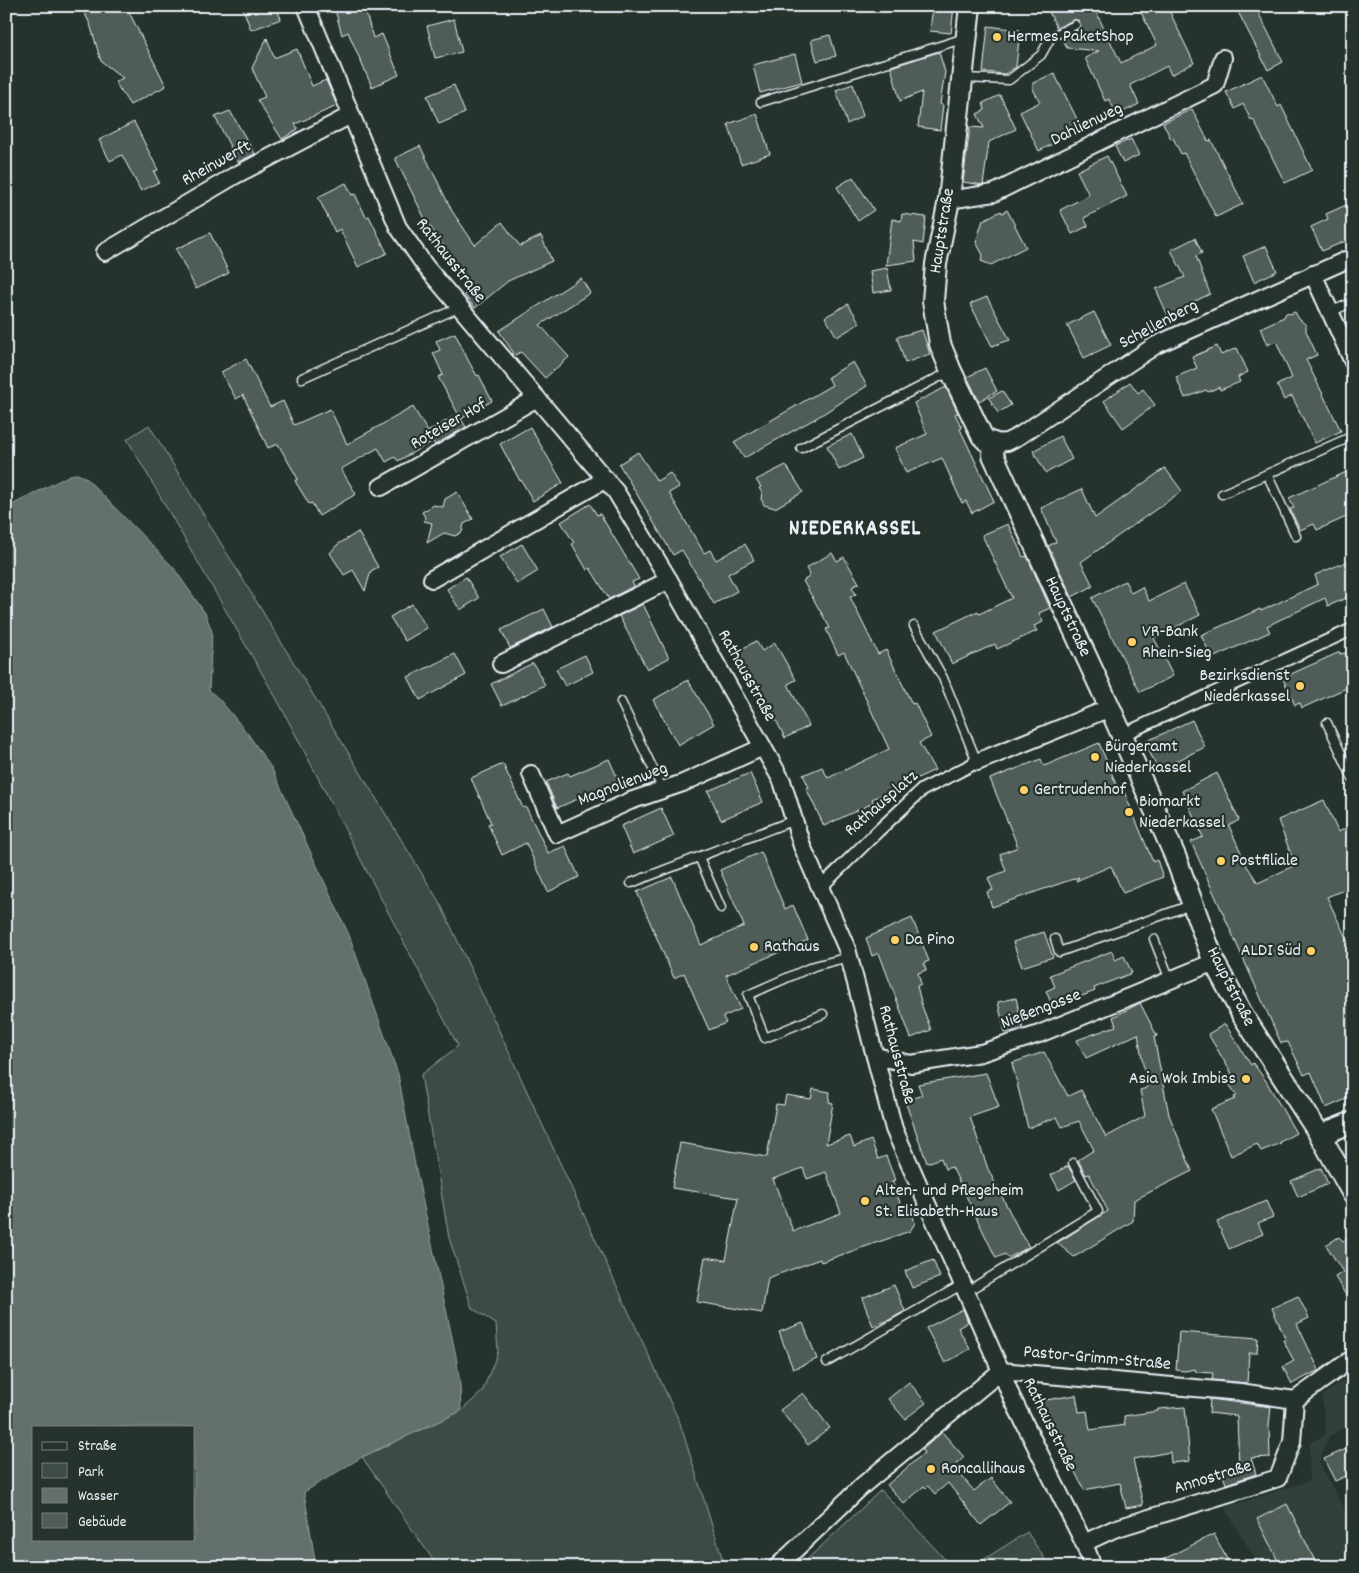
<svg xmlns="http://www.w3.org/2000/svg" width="1359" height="1573" viewBox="0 0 1359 1573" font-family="Dekko,sans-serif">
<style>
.built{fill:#333f3a}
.green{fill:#3e4b47;stroke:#939ea0}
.water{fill:#636f6d;stroke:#98a3a5;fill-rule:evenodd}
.building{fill:#505c59;stroke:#e8f1f8;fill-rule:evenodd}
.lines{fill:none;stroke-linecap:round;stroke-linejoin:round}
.service-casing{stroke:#e8f1f8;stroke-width:11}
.pedestrian-casing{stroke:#e8f1f8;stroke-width:15}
.minor-casing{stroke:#e8f1f8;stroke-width:20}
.tertiary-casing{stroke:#e8f1f8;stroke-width:24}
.service{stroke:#26332d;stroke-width:8}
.pedestrian{stroke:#26332d;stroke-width:11}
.minor{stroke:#26332d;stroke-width:16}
.tertiary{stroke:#26332d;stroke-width:20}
.poi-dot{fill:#ffd166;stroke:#26332d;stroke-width:2}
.labels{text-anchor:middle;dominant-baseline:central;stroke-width:4.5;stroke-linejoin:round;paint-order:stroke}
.poi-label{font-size:18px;fill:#e8f1f8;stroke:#26332d;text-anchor:start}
.street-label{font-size:18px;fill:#e8f1f8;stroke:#26332d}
.district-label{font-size:22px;font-weight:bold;letter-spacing:1px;fill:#e8f1f8;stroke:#26332d}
</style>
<rect width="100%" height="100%" fill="#26332d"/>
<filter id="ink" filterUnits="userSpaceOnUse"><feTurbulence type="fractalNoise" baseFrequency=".02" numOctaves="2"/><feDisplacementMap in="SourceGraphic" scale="10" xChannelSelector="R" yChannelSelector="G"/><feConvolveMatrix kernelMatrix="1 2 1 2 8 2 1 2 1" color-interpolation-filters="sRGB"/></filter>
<g filter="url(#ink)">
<path class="built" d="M1353,1374V1424L1329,1436L1319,1462L1353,1526V1567H1260L1225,1508L1309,1481L1310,1442L1326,1435L1322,1396Z"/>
<g class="green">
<path d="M149,425L441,905L680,1423L725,1567H438L362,1457L461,1411L482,1392L498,1352L496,1324L472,1308L449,1238L421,1075L458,1046L279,703L127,439Z"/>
<path d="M881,1490L952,1567H799Z"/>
<path d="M1027,1532L1050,1567H972Z"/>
</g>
<path class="water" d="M77,474L85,477L173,567L205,613L212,632L209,690L220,700L248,734L272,769L349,935L398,1074L415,1165L456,1356L460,1385L461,1411L362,1457L304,1492L316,1567H6V508L70,475ZM34,1427H194V1539H34Z"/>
<g class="building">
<path d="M81,6H126L166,86L130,105L115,82L123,78L101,61L90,24Z"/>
<path d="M242,6H276L281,19L251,30Z"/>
<path d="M334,6H364L373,38L382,34L399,75L372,87L348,32L342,35Z"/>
<path d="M933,6H954L951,33L930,31Z"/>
<path d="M1057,6H1093L1121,63L1157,45L1138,6H1167L1194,63L1171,75L1167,66L1130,85L1139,104L1117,115L1109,99L1105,101L1085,58L1099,51L1067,48L1062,38L1078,30L1080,23L1078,20H1073L1057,28L1048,10Z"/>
<path d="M1235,6H1255L1283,62L1268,70Z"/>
<path d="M454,19L462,52L435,58L427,26Z"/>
<path d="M988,26L1020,30L1016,67L1005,74L983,72Z"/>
<path d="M830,35L836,56L817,61L811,40Z"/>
<path d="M267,38L274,58L297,49L312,86L326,80L337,106L295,124L298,129L282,139L257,100L265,97L252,68Z"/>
<path d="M939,52L945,72L940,104L943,105L940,130L918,127L922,92L900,101L891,67Z"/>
<path d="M795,54L802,82L760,93L753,65Z"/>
<path d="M1054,73L1079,123L1063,131L1066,137L1039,151L1020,112L1040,102L1033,89V83Z"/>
<path d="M1262,75L1278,107L1281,105L1312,170L1285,183L1253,119L1251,120L1243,104L1235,109L1226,92Z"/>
<path d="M853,84L863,116L847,124L836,90Z"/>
<path d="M454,85L465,113L439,124L427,96Z"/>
<path d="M1000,95L1016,129L989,142L983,185L963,182L970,127L984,128L977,114L985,110L983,103Z"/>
<path d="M1192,109L1208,141L1211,140L1243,204L1216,217L1184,153L1181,154L1173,138L1171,139L1163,123Z"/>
<path d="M230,111L255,154L238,162L215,117Z"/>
<path d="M757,114L770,154L741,164L728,124Z"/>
<path d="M134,122L158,170L154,172L159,182L141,191L122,155L110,161L99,140Z"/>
<path d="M1131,139L1139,155L1123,163L1115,146Z"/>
<path d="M420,146L452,211L475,245L502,222L520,246L541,236L552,261L508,281L475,308L464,295L473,288L425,219L395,158Z"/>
<path d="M1107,156L1127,196L1084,218L1088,226L1072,234L1060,210L1089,195L1077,171Z"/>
<path d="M853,177L874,210L858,221L837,187Z"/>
<path d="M346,183L352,195L355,194L366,217L369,216L387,253L358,267L340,229L335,232L318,197Z"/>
<path d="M1353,202V238L1322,251L1311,227L1328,219L1326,214Z"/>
<path d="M1007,210L1026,247L991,265L981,261L983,255L976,242L983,220L1001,211L1002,213Z"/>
<path d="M902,214L926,217L923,244L914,242L916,261L886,265L892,219L901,221Z"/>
<path d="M210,233L229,273L196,289L176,249Z"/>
<path d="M1195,238L1202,253L1196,256L1210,294L1191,303L1192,305L1168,316L1156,289L1185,277L1171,250Z"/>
<path d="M1266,246L1277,271L1254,282L1243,256Z"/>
<path d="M887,268L891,290L873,293L870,271Z"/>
<path d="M581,278L590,293L540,325L569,357L545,378L521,352L515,355L499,331Z"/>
<path d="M987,297L1010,340L992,346L970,304Z"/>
<path d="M848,304L860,323L837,337L825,317Z"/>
<path d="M1094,312L1111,345L1084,358L1067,325Z"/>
<path d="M1295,312L1299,319L1306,325V331L1317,355L1306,360L1341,431L1315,443L1292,396L1284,400L1277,385L1292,378L1276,341L1267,345L1260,328L1284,317L1286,313L1290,314Z"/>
<path d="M922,330L930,354L905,363L897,337Z"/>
<path d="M455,333L469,362L477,376L479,375L492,401L461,419L438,377L443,375L433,353L440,350L436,341Z"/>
<path d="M1217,346L1221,355L1237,348L1248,372L1238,377L1240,382L1220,390L1219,387L1208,392L1206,390L1185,398L1176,377L1197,368L1192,357Z"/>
<path d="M246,359L270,407L283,401L294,425L330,409L347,444L413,407L433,441L398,461L395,457L386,462L378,448L341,469L356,494L319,516L312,503L309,504L306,499L295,481L298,479L278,444L268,448L243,395L236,399L221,372Z"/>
<path d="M853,362L867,386L818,417L744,458L734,442L832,385L828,377Z"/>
<path d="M985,368L997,391L979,401L967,377Z"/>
<path d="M1130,382L1138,393L1143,389L1155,405L1123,428L1104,401Z"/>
<path d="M946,387L958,413L955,414L962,428L960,429L994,501L972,513L966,501L962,503L942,458L906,473L895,448L927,434L914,403Z"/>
<path d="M1002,391L1011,405L998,413L989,398Z"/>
<path d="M458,414L466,427L435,445L427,432Z"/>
<path d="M530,427L563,483L533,501L521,480L520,481L500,444Z"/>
<path d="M852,434L863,458L839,470L827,446Z"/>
<path d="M1060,436L1072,459L1046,473L1033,451Z"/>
<path d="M638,452L657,481L670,473L679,487L669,493L704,553L710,550L716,560L745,544L754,560L728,574L737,591L714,604L682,550L673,555L619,464Z"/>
<path d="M786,465L803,492L775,508L764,505L761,499L762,493L759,488L761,487L756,480Z"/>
<path d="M1165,468L1182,491L1081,562L1093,586L1072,597L1048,546L1056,542L1041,508L1082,489L1095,518Z"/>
<path d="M1353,469V514L1317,530L1314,524L1300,530L1290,509L1294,508L1289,498Z"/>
<path d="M457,492L473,519L464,524L462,532L455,536L444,533L427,543L432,523L424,521L425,517L422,512L434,505L443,507L445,499Z"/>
<path d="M590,504L597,515L600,514L639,579L632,582L634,586L609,599L590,568L587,570L572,544L574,543L561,522Z"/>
<path d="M1008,524L1023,557L1027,556L1050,608L1039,613L1043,622L1034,626L1037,631L997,649L995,644L952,664L936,631L978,611L979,614L1012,598L982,535Z"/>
<path d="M358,532L378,567L371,571L365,591L353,570L344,575L330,553L337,545Z"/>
<path d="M522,544L538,571L517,584L500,557Z"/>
<path d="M832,553L837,561L844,557L859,583L852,587L856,594L850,597L878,654L886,650L912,704L915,703L931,737L919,743L935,770L872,799L873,803L824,826L806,788L809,787L803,775L822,767L828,778L889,749L844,652L838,655L826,629L830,628L803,581L810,576L806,568Z"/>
<path d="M1353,559V595L1328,606L1325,598L1267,626L1270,632L1212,658L1201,635L1260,609L1261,611L1318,584L1315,575Z"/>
<path d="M466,577L479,598L460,610L447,589Z"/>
<path d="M1125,581L1131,593L1142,587L1149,601L1184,584L1200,615L1154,638L1173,676L1140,692L1092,598Z"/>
<path d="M412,604L427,628L405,641L390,617Z"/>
<path d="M643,604L669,658L647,669L619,616Z"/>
<path d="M544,609L553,627L510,648L501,630Z"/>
<path d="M756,641L762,651L775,643L796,680L788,684L809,726L785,738L765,698L760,700L733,654Z"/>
<path d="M1353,651V685L1302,708L1300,703L1295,705L1283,679L1291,675V674L1340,652V654L1345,653V654Z"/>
<path d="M455,654L466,675L420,700L408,677Z"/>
<path d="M585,655L593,672L565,686L556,669Z"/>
<path d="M533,663L545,685L502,706L491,684Z"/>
<path d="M688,680L714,724L678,745L653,700Z"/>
<path d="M1192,720L1205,747L1158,770L1145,742Z"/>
<path d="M1099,743L1119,791L1123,789L1153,862L1157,860L1163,877L1123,893L1111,866L1076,881L1079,877L992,907L987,892L993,890L988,878L1006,871L1000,854L1018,847L990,779L1041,759L1044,766Z"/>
<path d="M609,759L621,786L598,796L596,791L557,808L546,782L568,773L570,776Z"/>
<path d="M503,764L523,808L526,807L548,853L565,846L579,877L548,892L526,843L502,855L488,824L491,823L471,778Z"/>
<path d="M750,773L763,802L721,820L708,791Z"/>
<path d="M1217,773L1239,820L1229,826L1247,866L1258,883L1295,865L1278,820L1324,800L1338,832L1353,825V886L1327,897L1353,953V1096L1326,1108L1311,1072L1304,1075L1288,1042L1281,1043L1191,842L1203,837L1182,791Z"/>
<path d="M661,808L674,836L633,854L621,826Z"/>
<path d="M761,852L785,909L793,905L808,940L726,975L741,1009L723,1017L726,1023L709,1030L684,973L674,978L637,892L672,877L701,945L744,926L720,870Z"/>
<path d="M912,918L929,961L924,963L926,970L918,973L921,984L917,986L922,1006L931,1030L911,1038L879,953L872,956L866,938Z"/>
<path d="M1044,932L1053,957L1022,967L1013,942Z"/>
<path d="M1112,951L1115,960L1124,956L1132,973L1094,988L1095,991L1053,1007L1046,991L1055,987L1050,975Z"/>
<path d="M1016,998L1023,1029L1005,1033L998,1002Z"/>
<path d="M1140,1003L1157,1036L1154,1037L1169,1115L1192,1171L1134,1200L1133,1221L1074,1257L1057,1243L1108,1211L1089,1174L1086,1175L1078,1160L1094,1150L1079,1121L1062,1127L1057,1117L1028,1128L1012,1063L1044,1052L1068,1096L1081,1090L1106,1137L1145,1116L1140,1090L1147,1088L1138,1034L1086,1058L1077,1040L1116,1026L1113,1017Z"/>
<path d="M1225,1024L1251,1065L1253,1063L1266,1081L1296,1133L1280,1142L1281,1143L1261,1151L1257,1144L1231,1156L1211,1109L1235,1099L1234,1097L1237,1096L1225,1078L1232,1074L1208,1034Z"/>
<path d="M986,1073L999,1107L970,1117L988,1169L1021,1234H1022L1029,1247L1008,1258L1005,1254L996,1258L952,1167L945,1169L941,1158L927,1163L905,1101L922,1095L918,1084Z"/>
<path d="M813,1089L830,1092L829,1102L833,1103L826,1144L850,1136L854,1147L871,1140L878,1159L886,1156L895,1180L892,1181L902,1208L912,1214L915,1223L910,1231L821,1262L820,1259L768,1278L762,1313L697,1302L705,1257L726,1260L738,1198L672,1188L680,1143L767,1157L776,1104L784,1105L786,1095L811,1099ZM803,1168L807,1179L826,1172L841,1213L793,1231L773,1179Z"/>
<path d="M1068,1166L1076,1180L1059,1190L1051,1175Z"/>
<path d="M1321,1168L1328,1184L1298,1197L1291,1181Z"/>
<path d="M1266,1201L1273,1217L1258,1223L1263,1234L1229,1249L1217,1222Z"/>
<path d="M1353,1235V1307L1335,1277L1343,1272L1326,1245L1339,1237L1343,1241Z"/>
<path d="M933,1260L940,1277L912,1288L905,1271Z"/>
<path d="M894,1285L905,1311L889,1320L873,1326L862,1298Z"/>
<path d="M1298,1296L1309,1318L1297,1324L1319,1370L1292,1384L1283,1367L1294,1361L1283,1340H1286L1272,1308Z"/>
<path d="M963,1309L968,1322L958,1328L970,1349L945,1363L926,1328Z"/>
<path d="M803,1323L817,1359L793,1369L779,1332Z"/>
<path d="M1179,1332L1258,1338L1257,1353H1249L1247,1383L1212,1380L1213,1373L1196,1372L1195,1369L1185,1371L1176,1370Z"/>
<path d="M909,1382L926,1403L905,1419L888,1399Z"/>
<path d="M803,1393L830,1428L808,1445L780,1410Z"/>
<path d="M1076,1395L1079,1412L1087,1411L1090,1430L1125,1425L1124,1416L1158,1411V1409L1185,1407L1190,1461L1171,1463L1170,1452L1133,1459L1143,1505L1126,1508L1120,1483L1084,1490L1071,1464L1073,1463L1056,1427L1054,1428L1040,1401Z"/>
<path d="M1210,1399L1271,1407L1269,1426L1270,1457L1251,1458L1256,1474L1226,1484L1222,1472L1239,1467L1237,1416L1209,1413Z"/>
<path d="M942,1432L964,1457L954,1467L974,1491L991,1478L1010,1502L981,1525L948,1483L935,1494L928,1486L926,1488L924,1486L904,1504L887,1485L924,1453L922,1450Z"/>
<path d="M1353,1446V1473L1335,1481L1324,1459Z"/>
<path d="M1287,1504L1318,1567H1281L1257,1519Z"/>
<path d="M1214,1534L1231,1567H1148Z"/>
</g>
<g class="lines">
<g class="service-casing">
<g id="service">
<path d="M964,78L1009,80L1041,55L1051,37L1075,25"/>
<path d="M761,102L965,38"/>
<path d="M1330,312L1353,302"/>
<path d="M302,378L460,307"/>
<path d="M801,448L949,372"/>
<path d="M1267,474L1296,536"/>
<path d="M1222,494L1353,436"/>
<path d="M914,626L943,678L977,762"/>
<path d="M621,702L663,790"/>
<path d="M1327,723L1353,779"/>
<path d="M699,857L721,908"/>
<path d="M631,883L794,820"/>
<path d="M1055,939L1059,952L1191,905"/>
<path d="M1154,939L1170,980"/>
<path d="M823,1014L765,1038L748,995L814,966L849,957"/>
<path d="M966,1292L1098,1211L1073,1163"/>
<path d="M827,1362L963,1284"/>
</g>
</g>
<g class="pedestrian-casing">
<g id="pedestrian">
<path d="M1122,735L1353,629"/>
<path d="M821,887L878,831L922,790L977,762"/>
</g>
</g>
<g class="minor-casing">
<g id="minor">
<path d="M306,6L398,227L426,267L616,492L669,580L782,781L802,846L847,949L894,1129L1001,1371L1012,1398L1084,1543L1093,1567"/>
<path d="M949,200L994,193L1215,85L1223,58"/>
<path d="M105,252L234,176L351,115"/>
<path d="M1313,274L1353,362"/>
<path d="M994,443L1007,442L1019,436L1156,345L1353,257"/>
<path d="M381,487L537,398"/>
<path d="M432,579L606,479"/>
<path d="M501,664L669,580"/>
<path d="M977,762L1110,708"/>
<path d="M531,774L557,834L630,801L683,783L763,747"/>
<path d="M875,1056L911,1064L981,1053L1039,1034L1214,962"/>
<path d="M1084,1543L1114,1529L1278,1478L1292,1442L1295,1400"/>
<path d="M777,1567L863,1485L1001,1371L1240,1392L1295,1400L1353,1358"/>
</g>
</g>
<g class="tertiary-casing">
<g id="tertiary">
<path d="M970,6L949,200L936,264L933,301L940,344L951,371L982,436L987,441L994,443L993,455L1110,708L1175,856L1214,962L1242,1014L1320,1135L1353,1194"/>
<path d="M1320,1135L1353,1122"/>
</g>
</g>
<use href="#service" class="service"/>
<use href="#pedestrian" class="pedestrian"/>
<use href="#minor" class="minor"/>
<use href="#tertiary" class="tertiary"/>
</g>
</g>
<g class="poi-dot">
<circle cx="997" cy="37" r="5"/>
<circle cx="1132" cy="642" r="5"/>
<circle cx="1300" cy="686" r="5"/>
<circle cx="1095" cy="757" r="5"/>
<circle cx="1024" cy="790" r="5"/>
<circle cx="1129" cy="812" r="5"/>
<circle cx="1221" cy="861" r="5"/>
<circle cx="895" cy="940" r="5"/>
<circle cx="754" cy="947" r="5"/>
<circle cx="1311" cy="951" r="5"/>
<circle cx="1246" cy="1079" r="5"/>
<circle cx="865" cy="1201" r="5"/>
<circle cx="931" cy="1469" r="5"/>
</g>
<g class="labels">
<g class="poi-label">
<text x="1007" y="37">Hermes PaketShop</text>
<text x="1142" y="632">VR-Bank<tspan x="1142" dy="21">Rhein-Sieg</tspan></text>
<text x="1290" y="676" text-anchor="end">Bezirksdienst<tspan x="1290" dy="21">Niederkassel</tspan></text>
<text x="1105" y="747">Bürgeramt<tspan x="1105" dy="21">Niederkassel</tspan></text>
<text x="1034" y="790">Gertrudenhof</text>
<text x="1139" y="802">Biomarkt<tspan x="1139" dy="21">Niederkassel</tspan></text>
<text x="1231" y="861">Postfiliale</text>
<text x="905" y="940">Da Pino</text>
<text x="764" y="947">Rathaus</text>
<text x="1301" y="951" text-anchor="end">ALDI Süd</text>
<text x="1236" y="1079" text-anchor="end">Asia Wok Imbiss</text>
<text x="875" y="1191">Alten- und Pflegeheim<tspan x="875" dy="21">St. Elisabeth-Haus</tspan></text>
<text x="941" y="1469">Roncallihaus</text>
</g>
<g class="street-label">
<text transform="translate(1087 125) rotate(-26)">Dahlienweg</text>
<text transform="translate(217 164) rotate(-29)">Rheinwerft</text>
<text transform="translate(943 231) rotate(-81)">Hauptstraße</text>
<text transform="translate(450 261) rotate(52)">Rathausstraße</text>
<text transform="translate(1159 325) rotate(-28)">Schellenberg</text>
<text transform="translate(449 425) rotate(-30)">Roteiser Hof</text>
<text transform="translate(1067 617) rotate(65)">Hauptstraße</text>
<text transform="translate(746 676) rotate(61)">Rathausstraße</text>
<text transform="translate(623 785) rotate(-21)">Magnolienweg</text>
<text transform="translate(882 804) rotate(-41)">Rathausplatz</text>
<text transform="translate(1230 987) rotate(63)">Hauptstraße</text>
<text transform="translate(1041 1010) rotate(-21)">Nießengasse</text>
<text transform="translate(896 1055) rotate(75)">Rathausstraße</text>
<text transform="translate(1097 1359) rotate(5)">Pastor-Grimm-Straße</text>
<text transform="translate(1049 1425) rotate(64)">Rathausstraße</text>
<text transform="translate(1213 1478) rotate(-17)">Annostraße</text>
</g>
<g class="district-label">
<text x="855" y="529">NIEDERKASSEL</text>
</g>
</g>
<rect width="1359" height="1573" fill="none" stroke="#26332d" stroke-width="25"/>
<rect x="12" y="12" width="1334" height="1548" fill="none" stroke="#e8f1f8" stroke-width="2" filter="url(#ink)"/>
<rect x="32" y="1426" width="162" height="115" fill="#26332d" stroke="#747f7e"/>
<rect x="42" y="1442" width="25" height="8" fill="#26332d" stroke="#747f7e"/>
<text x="78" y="1450" font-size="15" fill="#e8f1f8">Straße</text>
<rect x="42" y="1463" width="25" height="15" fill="#3e4b47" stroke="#747f7e"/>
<text x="78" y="1476" font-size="15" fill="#e8f1f8">Park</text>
<rect x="42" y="1488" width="25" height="15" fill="#636f6d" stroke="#747f7e"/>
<text x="78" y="1500" font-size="15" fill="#e8f1f8">Wasser</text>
<rect x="42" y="1513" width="25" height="15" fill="#505c59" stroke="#747f7e"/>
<text x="78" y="1526" font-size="15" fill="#e8f1f8">Gebäude</text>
</svg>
